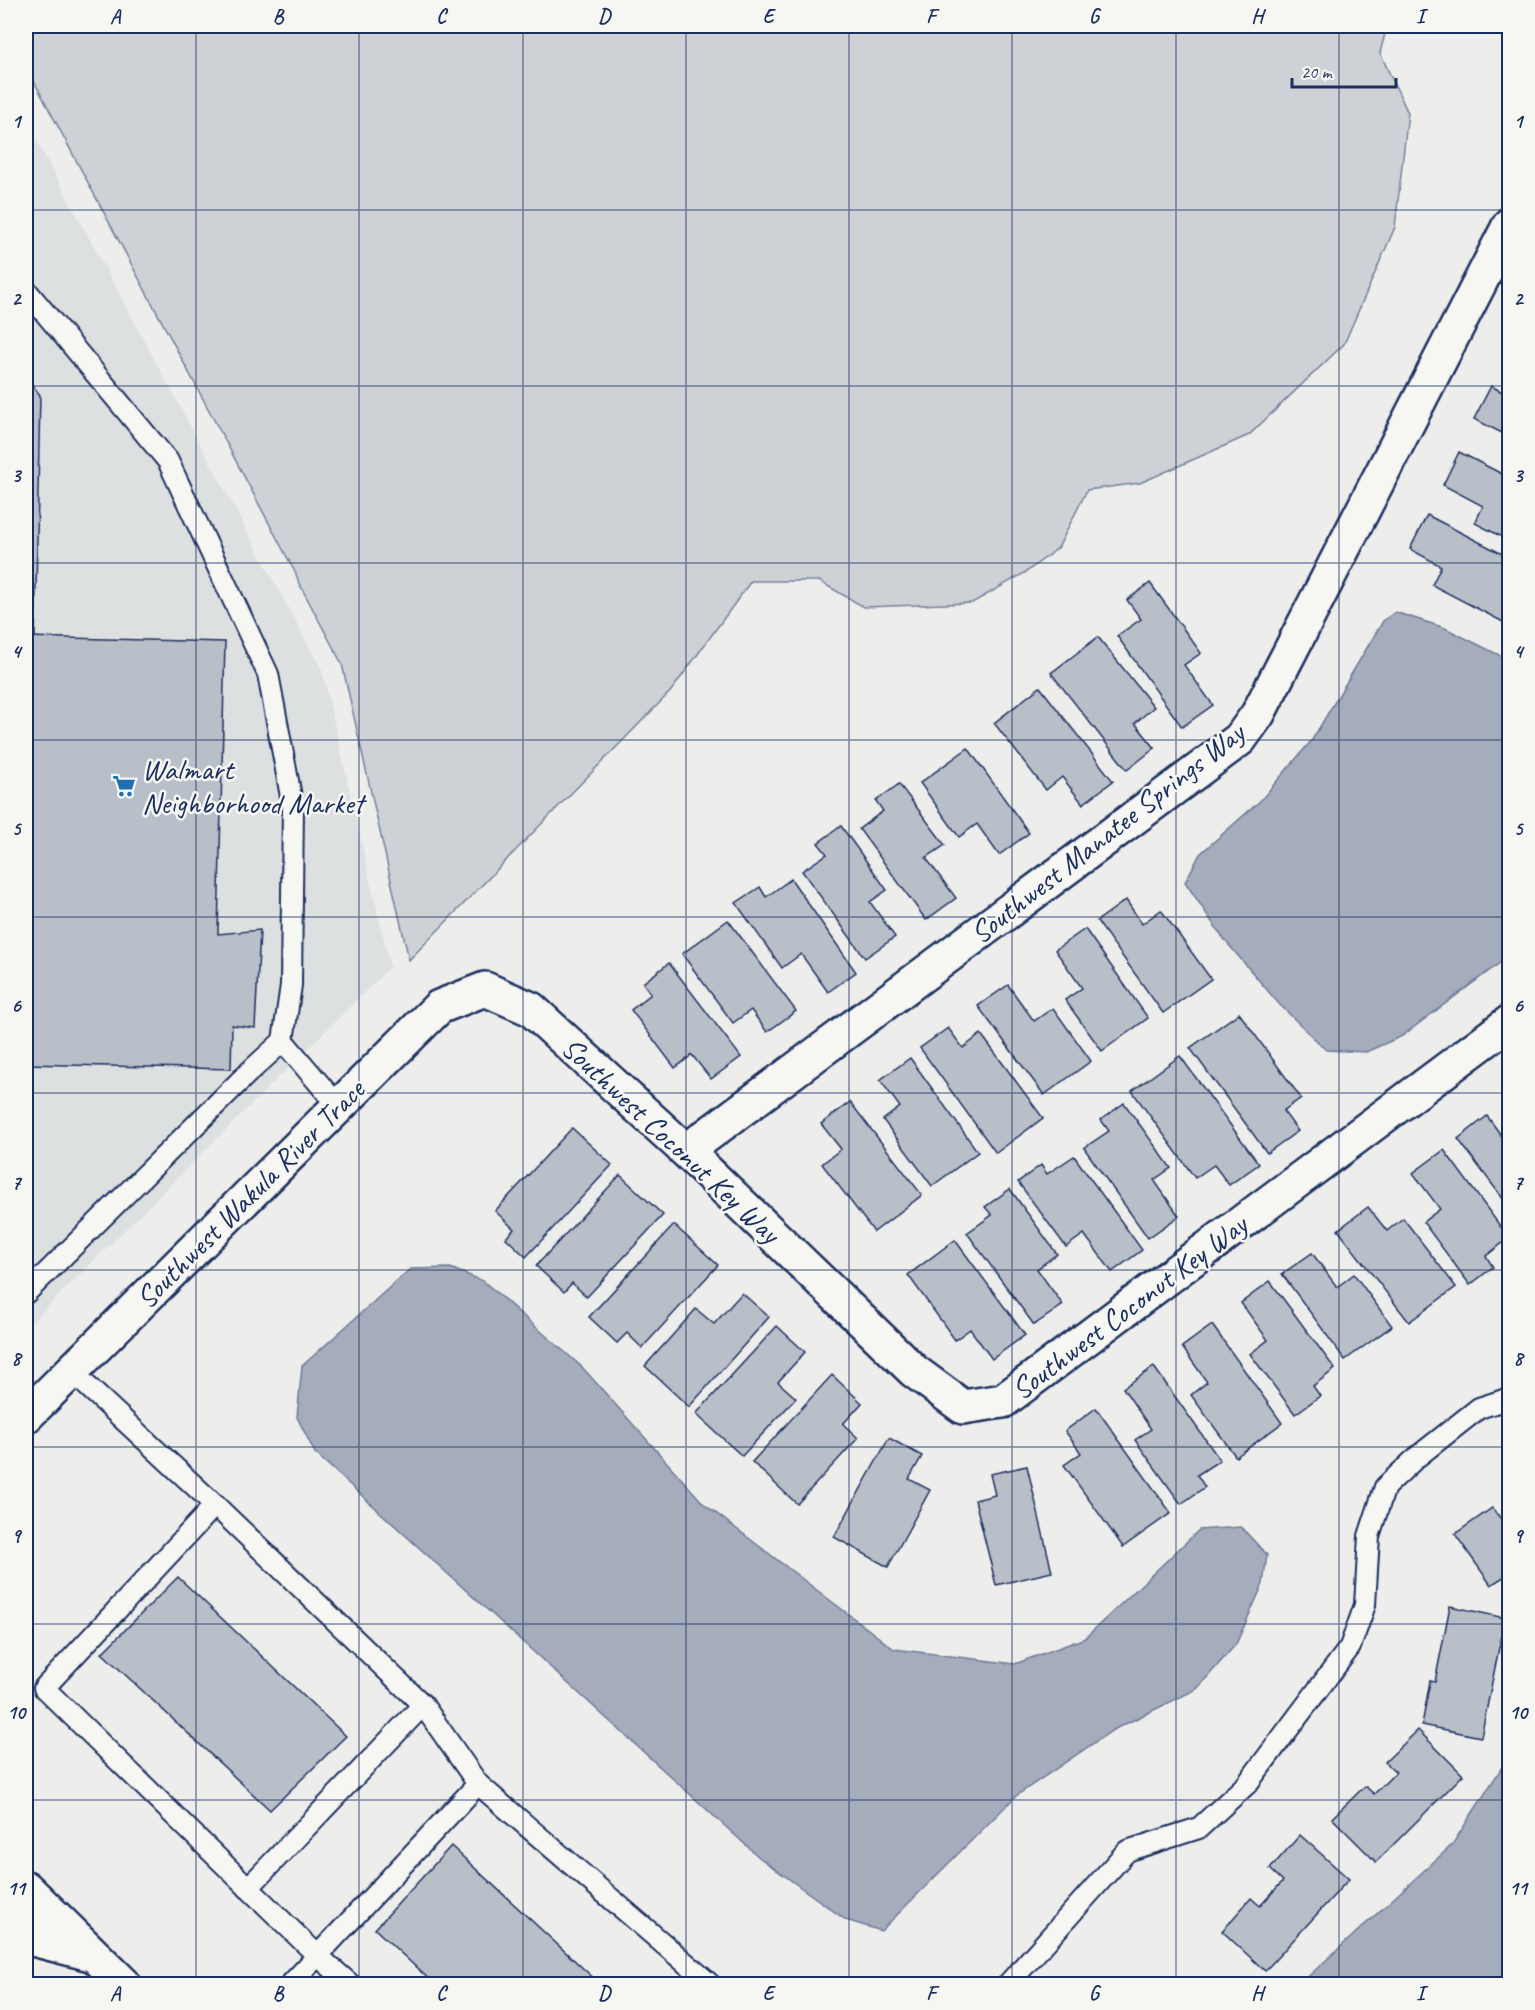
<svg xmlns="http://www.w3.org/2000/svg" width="1535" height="2010" viewBox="0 0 1535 2010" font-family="Caveat,sans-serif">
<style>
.built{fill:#dde0e1}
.green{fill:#ced2d7;stroke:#74809a;stroke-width:1.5}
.water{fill:#a5acbc;stroke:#6e7a96;stroke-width:1.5}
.building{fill:#b9bfc8;stroke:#1b2f5e;stroke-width:1.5}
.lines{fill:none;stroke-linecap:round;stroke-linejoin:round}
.lane-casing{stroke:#1b2f5e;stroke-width:24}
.street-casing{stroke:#1b2f5e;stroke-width:38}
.secondary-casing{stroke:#1b2f5e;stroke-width:38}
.lane{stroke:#f6f6f2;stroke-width:20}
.street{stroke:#f6f6f2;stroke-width:33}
.secondary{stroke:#f6f6f2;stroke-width:33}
.grid{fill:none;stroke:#1b2f5e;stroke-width:1.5;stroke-opacity:0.55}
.labels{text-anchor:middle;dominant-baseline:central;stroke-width:5;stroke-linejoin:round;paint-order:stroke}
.poi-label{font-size:30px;fill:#1b2f5e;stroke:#f6f6f2;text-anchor:start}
.street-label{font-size:30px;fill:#1b2f5e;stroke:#f6f6f2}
.neatline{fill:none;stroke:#1b2f5e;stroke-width:2}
.grid-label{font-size:20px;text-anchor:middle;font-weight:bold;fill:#1b2f5e}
</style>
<rect width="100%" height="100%" fill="#edeeec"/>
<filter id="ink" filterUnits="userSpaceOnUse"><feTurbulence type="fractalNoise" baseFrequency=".0167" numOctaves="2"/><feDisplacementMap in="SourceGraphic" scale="12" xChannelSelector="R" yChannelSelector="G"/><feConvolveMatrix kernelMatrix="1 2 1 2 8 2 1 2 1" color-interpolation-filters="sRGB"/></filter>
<g filter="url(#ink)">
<path class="built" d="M26,121L322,670L390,967L26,1328Z"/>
<path class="green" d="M26,26H1387L1380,53L1408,113L1395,227L1344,344L1249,435L1140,483L1087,490L1058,548L1026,572L972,603L864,607L819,581H751L671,691L409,960L342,664L299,583L296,574L26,66Z"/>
<g class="water">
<path d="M1395,612L1445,628L1509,660V956L1402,1036L1366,1052L1326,1050L1279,1004L1223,938L1185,882L1200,854L1260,801L1312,740L1383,621Z"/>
<path d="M450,1268L483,1281L582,1367L704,1504L894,1649L1015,1664L1085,1638L1199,1530L1241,1527L1267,1555L1263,1584L1236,1644L1197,1689L1113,1730L1016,1796L881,1931L846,1920L760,1858L315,1453L297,1417L302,1366L410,1269Z"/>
<path d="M1509,1756V1984H1300L1452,1845Z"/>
</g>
<g class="building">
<path d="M26,377L40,395L35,638L26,637Z"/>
<path d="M1491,386L1510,396V437L1474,419Z"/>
<path d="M1459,452L1510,478V541L1475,523L1483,506L1443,485Z"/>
<path d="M1427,515L1510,558V614L1505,623L1432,585L1441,566L1410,549Z"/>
<path d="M1150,583L1201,653L1184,665L1213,705L1182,727L1117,636L1141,619L1127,600Z"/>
<path d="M26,637L225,642L218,934L260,930L255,1028L232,1025L231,1069L26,1064Z"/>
<path d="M1098,637L1154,707L1135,723L1155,748L1127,770L1051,673Z"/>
<path d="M1040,687L1113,781L1083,804L1062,777L1046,790L994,723Z"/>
<path d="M968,748L1029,833L999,855L977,824L959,837L920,783Z"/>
<path d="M899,784L945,845L926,858L956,898L926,920L859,829L883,811L876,801Z"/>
<path d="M841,826L887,890L870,902L895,937L865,958L802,871L827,854L818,843Z"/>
<path d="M791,879L856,972L828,992L801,954L782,968L736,903L760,887L766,897Z"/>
<path d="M1126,900L1142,924L1161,910L1211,979L1163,1013L1097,921Z"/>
<path d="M728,920L796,1011L767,1032L751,1010L733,1023L682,954Z"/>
<path d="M1085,929L1148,1018L1102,1051L1065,1000L1082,988L1055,950Z"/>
<path d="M669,963L741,1057L711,1079L692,1055L675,1068L631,1010L651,994L643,983Z"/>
<path d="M1008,985L1034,1021L1053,1008L1091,1061L1044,1095L978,1006Z"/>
<path d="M1239,1013L1301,1098L1283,1111L1298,1131L1267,1153L1190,1048Z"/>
<path d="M948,1028L963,1048L981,1034L1043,1118L996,1153L920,1048Z"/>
<path d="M1180,1056L1259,1164L1229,1185L1214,1165L1195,1178L1132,1091Z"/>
<path d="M910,1058L978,1152L932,1186L883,1120L900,1107L880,1080Z"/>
<path d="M850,1102L922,1195L874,1232L822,1164L841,1149L821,1124Z"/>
<path d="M1124,1103L1171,1168L1154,1180L1179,1216L1148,1238L1084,1148L1109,1131L1101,1120Z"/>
<path d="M1487,1116L1506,1142L1510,1139V1208L1458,1139Z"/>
<path d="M572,1128L612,1165L526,1257L506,1238L514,1229L495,1211Z"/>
<path d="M1444,1150L1509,1238L1486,1256L1493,1267L1470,1285L1423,1222L1440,1209L1413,1173Z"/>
<path d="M1074,1156L1142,1250L1112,1272L1084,1234L1066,1247L1018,1182L1041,1165L1047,1174Z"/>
<path d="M620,1175L663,1215L587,1297L572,1283L564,1292L536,1266Z"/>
<path d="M1010,1189L1057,1254L1037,1269L1063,1305L1034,1325L967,1233L992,1215L985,1207Z"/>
<path d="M1368,1207L1387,1231L1403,1218L1456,1287L1409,1322L1338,1230Z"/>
<path d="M674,1225L718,1265L642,1348L627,1333L617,1343L589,1317Z"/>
<path d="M955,1240L1025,1335L992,1359L970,1329L955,1340L908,1275Z"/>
<path d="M1312,1253L1337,1287L1354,1274L1392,1326L1345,1360L1282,1274Z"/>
<path d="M1270,1281L1335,1369L1313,1386L1320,1396L1295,1414L1250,1354L1268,1340L1241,1303Z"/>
<path d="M742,1293L769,1317L689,1407L645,1366L696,1309L714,1324Z"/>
<path d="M1212,1325L1282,1423L1236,1457L1191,1395L1207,1382L1182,1347Z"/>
<path d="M777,1326L805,1352L778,1382L796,1398L742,1456L696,1414Z"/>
<path d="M1154,1367L1220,1460L1197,1475L1205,1487L1181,1504L1135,1440L1151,1429L1123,1388Z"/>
<path d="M832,1375L862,1403L843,1424L858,1438L797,1504L752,1462Z"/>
<path d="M1096,1408L1171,1513L1123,1547L1064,1465L1081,1453L1065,1431Z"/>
<path d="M889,1438L922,1456L909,1479L930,1490L888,1567L834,1537Z"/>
<path d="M1027,1466L1052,1572L996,1585L975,1500L995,1495L990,1474Z"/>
<path d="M1492,1508L1502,1520L1510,1515V1573L1491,1585L1455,1534Z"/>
<path d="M178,1577L346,1736L270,1810L102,1653Z"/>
<path d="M1450,1606L1505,1618L1481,1737L1422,1725L1430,1681L1435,1682Z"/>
<path d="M1418,1730L1463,1775L1376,1862L1332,1818L1365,1786L1374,1794L1396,1772L1385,1762Z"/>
<path d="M1300,1835L1349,1879L1265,1971L1222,1931L1251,1898L1260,1906L1283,1881L1270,1869Z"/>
<path d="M451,1846L600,1984H434L375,1929Z"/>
</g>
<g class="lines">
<g class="lane-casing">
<g id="lane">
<path d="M26,290L168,461L268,674L293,807L291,985L283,1041"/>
<path d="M26,1293L248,1073L283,1041L339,1107"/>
<path d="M71,1371L215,1505L423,1705L478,1784L291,1984"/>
<path d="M215,1505L44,1688L318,1956L350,1984"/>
<path d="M478,1784L710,1984"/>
<path d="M248,1888L423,1705"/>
<path d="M1008,1984L1127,1851L1199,1828L1247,1784L1350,1647L1365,1605L1369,1536L1385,1487L1417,1457L1479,1408L1510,1398"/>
</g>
</g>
<g class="street-casing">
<g id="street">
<path d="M686,1151L1240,739L1258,714L1510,224"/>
<path d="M26,1416L439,1007L485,989L531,1009L686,1151L914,1371L963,1407L1003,1401L1510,1022"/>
</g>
</g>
<g class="secondary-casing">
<g id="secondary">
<path d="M26,1888L124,1984"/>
<path d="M26,1932L33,1939L91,1954"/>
</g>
</g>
<use href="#lane" class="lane"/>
<use href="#street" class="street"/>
<use href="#secondary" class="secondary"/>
</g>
</g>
<path class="grid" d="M196,26V1984M359,26V1984M523,26V1984M686,26V1984M849,26V1984M1012,26V1984M1176,26V1984M1339,26V1984M26,210H1510M26,386H1510M26,563H1510M26,740H1510M26,917H1510M26,1093H1510M26,1270H1510M26,1447H1510M26,1624H1510M26,1800H1510"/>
<defs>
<g id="supermarket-bare" transform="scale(1.8)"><path d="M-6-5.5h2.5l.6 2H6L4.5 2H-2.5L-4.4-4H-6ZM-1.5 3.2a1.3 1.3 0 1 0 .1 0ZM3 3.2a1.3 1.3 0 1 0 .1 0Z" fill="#1f6fb2" stroke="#f6f6f2" stroke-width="2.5" paint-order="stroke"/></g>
</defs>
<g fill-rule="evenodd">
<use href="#supermarket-bare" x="124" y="786"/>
</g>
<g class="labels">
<g class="poi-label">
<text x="142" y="769">Walmart<tspan x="142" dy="34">Neighborhood Market</tspan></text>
</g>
<g class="street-label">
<text transform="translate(1107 833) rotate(-38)">Southwest Manatee Springs Way</text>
<text transform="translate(671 1140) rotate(43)">Southwest Coconut Key Way</text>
<text transform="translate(250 1194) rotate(-45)">Southwest Wakula River Trace</text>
<text transform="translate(1129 1307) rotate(-37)">Southwest Coconut Key Way</text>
</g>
</g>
<rect width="1535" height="2010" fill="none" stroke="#f6f6f2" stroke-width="66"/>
<path d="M1292 78v9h104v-9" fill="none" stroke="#1b2f5e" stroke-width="3"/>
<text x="1301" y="78" font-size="18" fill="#1b2f5e" stroke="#f6f6f2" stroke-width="4.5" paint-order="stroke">20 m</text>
<rect x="33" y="33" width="1469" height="1944" class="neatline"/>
<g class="grid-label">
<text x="115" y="23">A</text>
<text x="278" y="23">B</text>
<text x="441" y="23">C</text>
<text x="604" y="23">D</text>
<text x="768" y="23">E</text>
<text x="931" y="23">F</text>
<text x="1094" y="23">G</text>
<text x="1257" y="23">H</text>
<text x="1420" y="23">I</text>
<text x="16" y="128">1</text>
<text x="1518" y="128">1</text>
<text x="16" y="305">2</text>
<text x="1518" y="305">2</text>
<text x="16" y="482">3</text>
<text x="1518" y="482">3</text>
<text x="16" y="658">4</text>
<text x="1518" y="658">4</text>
<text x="16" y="835">5</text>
<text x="1518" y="835">5</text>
<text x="16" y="1012">6</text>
<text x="1518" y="1012">6</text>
<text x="16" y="1189">7</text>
<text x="1518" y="1189">7</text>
<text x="16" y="1365">8</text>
<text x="1518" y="1365">8</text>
<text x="16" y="1542">9</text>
<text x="1518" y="1542">9</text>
<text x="16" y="1719">10</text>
<text x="1518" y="1719">10</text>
<text x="16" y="1895">11</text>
<text x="1518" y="1895">11</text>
<text x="115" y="2000">A</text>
<text x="278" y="2000">B</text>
<text x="441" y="2000">C</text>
<text x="604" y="2000">D</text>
<text x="768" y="2000">E</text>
<text x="931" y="2000">F</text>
<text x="1094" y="2000">G</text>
<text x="1257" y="2000">H</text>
<text x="1420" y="2000">I</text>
</g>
</svg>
